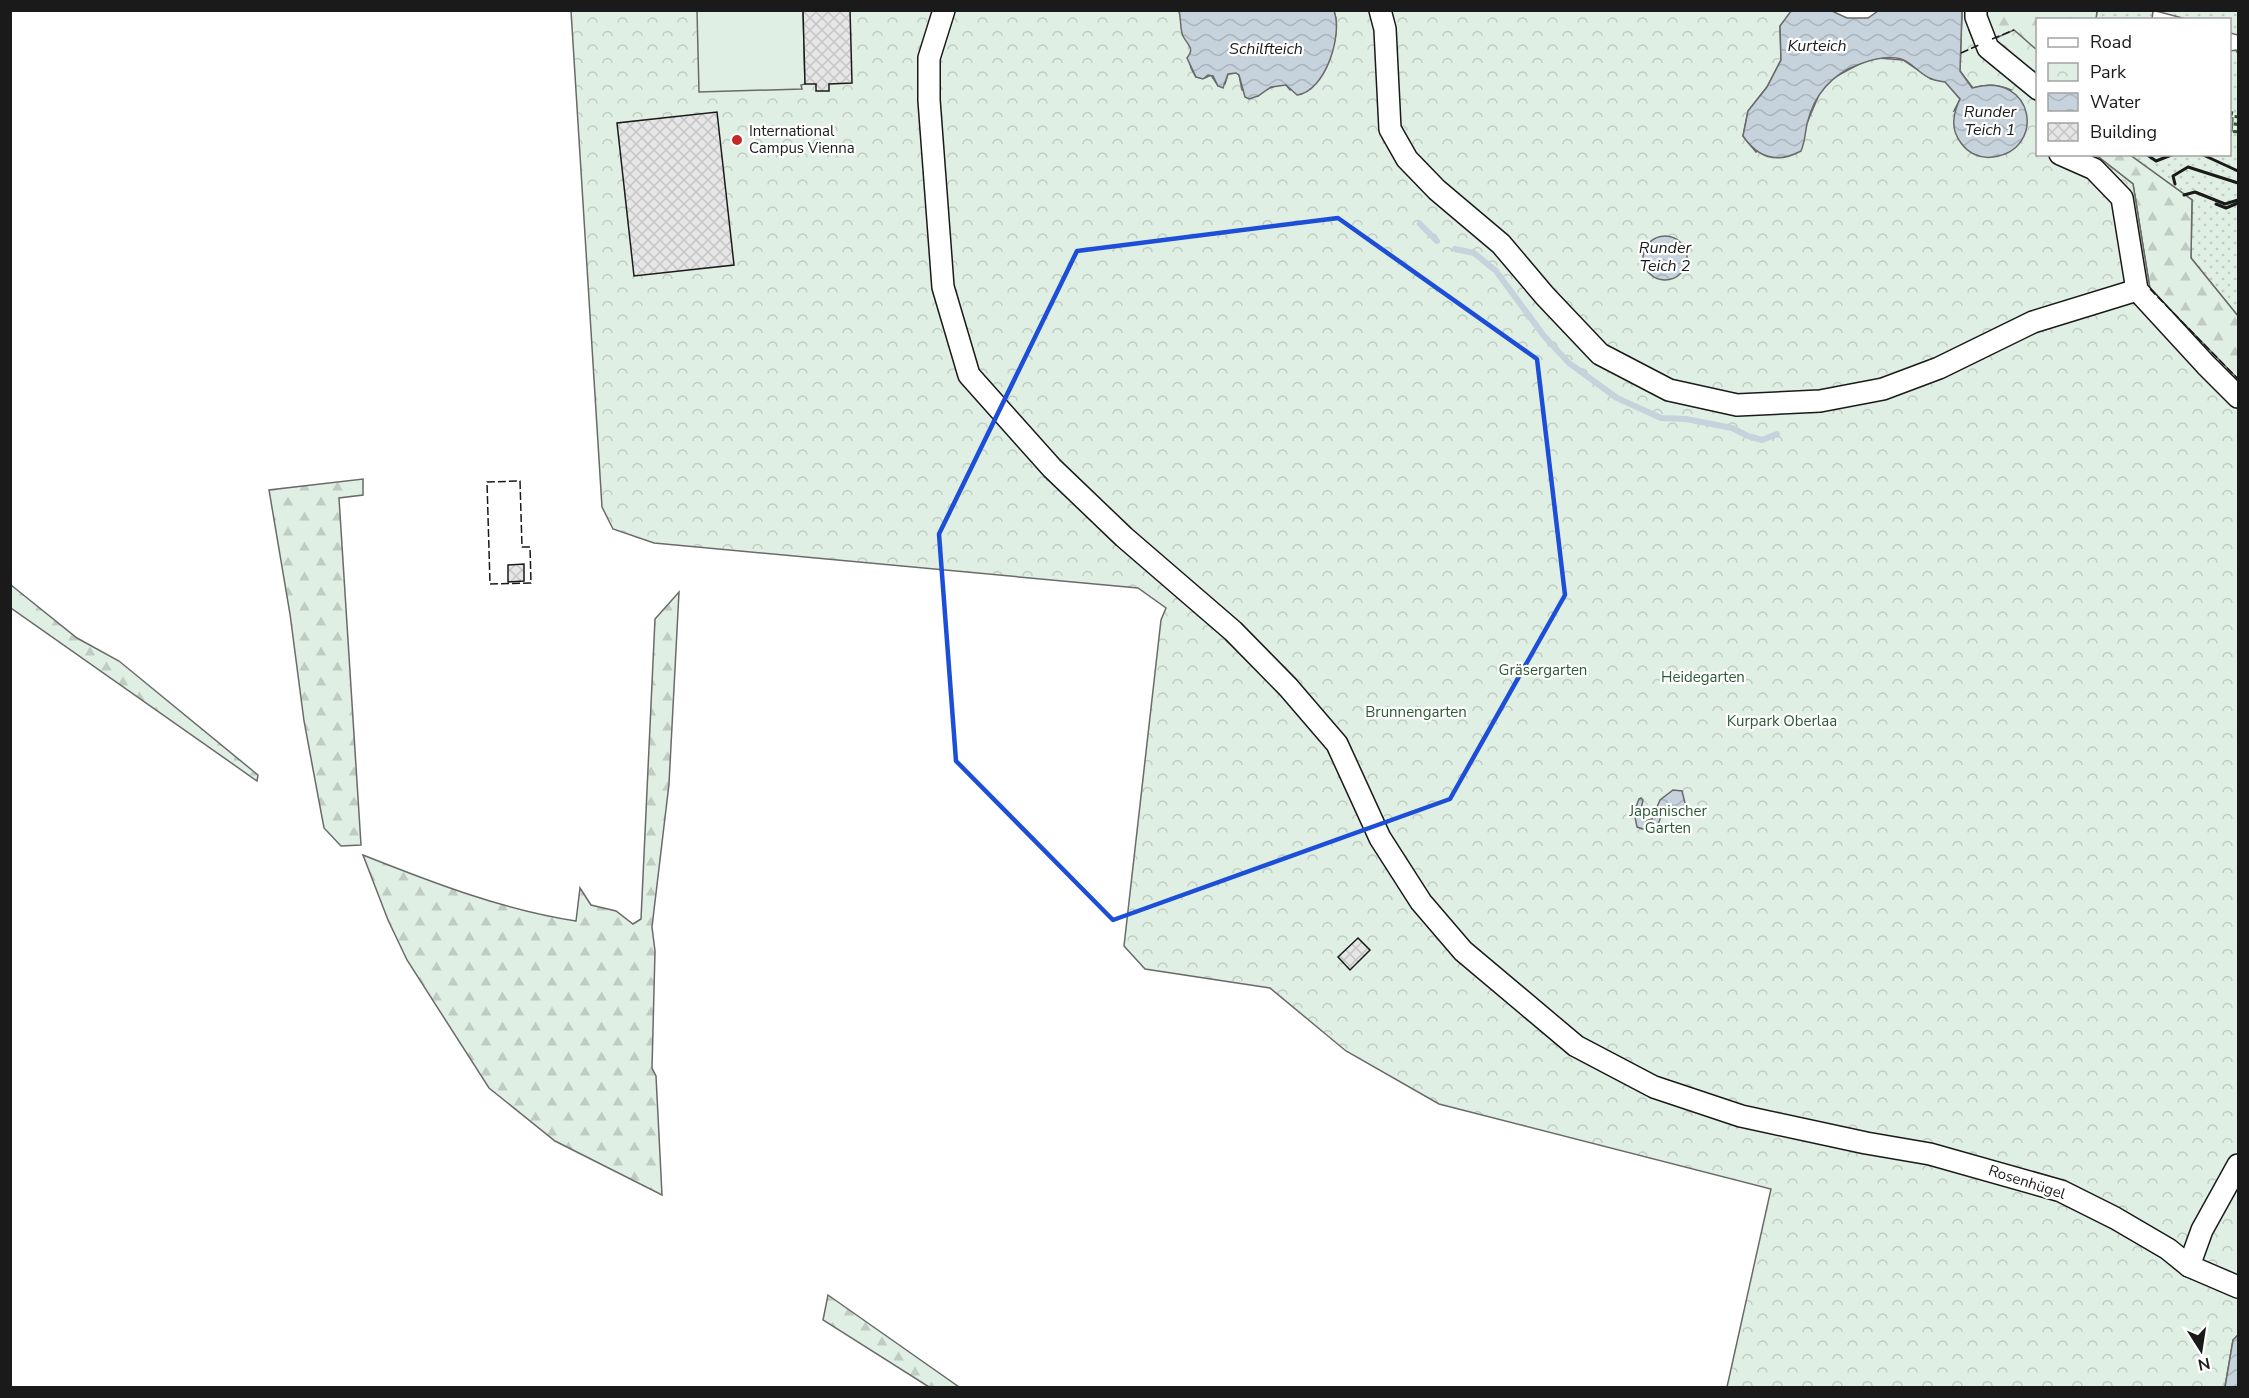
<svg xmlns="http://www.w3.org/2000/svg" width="2249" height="1398" viewBox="0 0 2249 1398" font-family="'Nunito Sans',sans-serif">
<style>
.grass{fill:url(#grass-dots);stroke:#6a6a6a;stroke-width:1.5}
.forest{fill:url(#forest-firs);stroke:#6a6a6a;stroke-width:1.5}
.park{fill:url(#park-crowns);stroke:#6a6a6a;stroke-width:1.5;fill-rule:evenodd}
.pitch{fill:#e0efe3;stroke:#6a6a6a;stroke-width:1.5}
.water{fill:url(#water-waves);stroke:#6a6a6a;stroke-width:1.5}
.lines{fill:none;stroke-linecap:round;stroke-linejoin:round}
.stream{stroke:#c6d2dc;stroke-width:6}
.building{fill:url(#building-cross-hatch);stroke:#1a1a1a;stroke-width:1.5}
.minor-casing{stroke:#1a1a1a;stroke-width:24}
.minor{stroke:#fff;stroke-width:21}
.hedge{stroke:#2b5a34;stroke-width:4.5;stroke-dasharray:3 4.5;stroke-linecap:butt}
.fence{stroke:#1a1a1a;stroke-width:1.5;stroke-dasharray:8 3;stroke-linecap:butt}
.wall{stroke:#1a1a1a;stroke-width:3}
.marked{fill:none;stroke:#1d4ed8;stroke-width:4.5;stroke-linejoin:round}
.poi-dot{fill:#c62828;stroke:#fff;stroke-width:2}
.labels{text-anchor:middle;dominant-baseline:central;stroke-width:4.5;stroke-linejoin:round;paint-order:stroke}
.poi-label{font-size:15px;fill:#1a1a1a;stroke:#fff;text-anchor:start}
.park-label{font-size:15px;fill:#2b5a34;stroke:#fff}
.street-label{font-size:15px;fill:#1a1a1a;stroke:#fff}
.water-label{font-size:16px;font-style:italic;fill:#1a1a1a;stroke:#fff}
</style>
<defs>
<pattern id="grass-dots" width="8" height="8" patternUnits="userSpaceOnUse" patternTransform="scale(1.5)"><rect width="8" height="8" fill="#e0efe3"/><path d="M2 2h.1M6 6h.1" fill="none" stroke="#c0ccc2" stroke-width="1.8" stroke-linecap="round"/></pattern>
<pattern id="forest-firs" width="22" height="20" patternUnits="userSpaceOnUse" patternTransform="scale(1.5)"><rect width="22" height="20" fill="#e0efe3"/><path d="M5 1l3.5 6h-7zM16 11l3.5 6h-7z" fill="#c0ccc2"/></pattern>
<pattern id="park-crowns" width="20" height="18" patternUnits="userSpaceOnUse" patternTransform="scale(1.5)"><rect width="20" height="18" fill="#e0efe3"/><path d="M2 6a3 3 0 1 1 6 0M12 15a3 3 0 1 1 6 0" fill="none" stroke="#c0ccc2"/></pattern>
<pattern id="water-waves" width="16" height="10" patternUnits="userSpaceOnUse" patternTransform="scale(1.5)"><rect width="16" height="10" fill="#c6d2dc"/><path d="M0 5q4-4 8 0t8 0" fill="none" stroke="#aab4bc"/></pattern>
<pattern id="building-cross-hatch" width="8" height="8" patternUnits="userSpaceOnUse" patternTransform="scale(1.5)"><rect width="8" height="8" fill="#e6e6e6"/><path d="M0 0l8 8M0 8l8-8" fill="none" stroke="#c5c5c5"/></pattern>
</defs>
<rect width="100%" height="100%" fill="#fff"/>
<g class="grass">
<path d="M2097,11V10L2153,11L2152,19H2096Z"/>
<path d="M2156,11H2238V35L2230,33V20L2186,19Z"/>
<path d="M2236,50L2238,54V316L2191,258L2192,200L2130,155L2230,154V131H2232L2233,118L2230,117V51Z"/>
</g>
<g class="forest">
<path d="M1978,11H2097L2096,19L2038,20L2037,90L1966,63Z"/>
<path d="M2096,155H2130L2192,200L2191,258L2238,316V379L2150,289L2133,184Z"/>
<path d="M363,479V495L339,498L361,845L341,846L324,828L304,721L290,614L269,490Z"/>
<path d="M11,585L77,638L119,661L258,775L257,781L11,608Z"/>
<path d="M679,592L669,784L652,927L655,951L652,1068L656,1076L662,1195L555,1141L489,1088L407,960L388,920L363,855C431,882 503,910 576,921L580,888L591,905L616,911L633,924L641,919L655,619Z"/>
<path d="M828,1295L959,1387H929L823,1320Z"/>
</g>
<path class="park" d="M571,11H1179C1181,20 1191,43 1191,49C1192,65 1186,61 1196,77L1205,78L1211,75L1218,86L1225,84L1228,74L1236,73L1239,75L1242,90L1258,96C1267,88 1274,85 1286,85L1290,90L1315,84C1328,66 1342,33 1334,11H1793L1780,26L1781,60L1767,87L1748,111L1743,136L1756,152L1807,123L1821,90L1833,78L1863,62L1878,58L1903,60L1931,79L1945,81L1960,99L1954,111L2011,90C1997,84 1987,84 1973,88L1960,71L1962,11H1973L1969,30L1976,47L2014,30L2037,50L2038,154L2096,155L2133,184L2150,289L2238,379V1335L2233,1340L2225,1387H1727L1771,1189L1439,1104L1346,1051L1270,988L1145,969L1124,946L1161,620L1166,608L1138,588L654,543L613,529L602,507ZM1643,262L1682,271C1668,285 1650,281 1643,262Z"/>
<path class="pitch" d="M697,11H803L805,84L801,85L802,89L699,92Z"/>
<g class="water">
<path d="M1179,11H1334C1343,34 1326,91 1297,95L1286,85L1271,87L1258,96L1249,99L1245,97L1239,75L1236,73L1228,74L1223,88L1218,86L1213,76L1208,75L1203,79L1196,77L1187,58C1195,48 1188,46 1183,36C1180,30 1181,18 1179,11Z"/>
<path d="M1791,11H1832L1847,18H1868L1878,11H1962L1960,71L1972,88C2036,70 2046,151 1993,157C1980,159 1968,153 1961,143C1950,129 1953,114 1960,99L1945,82C1941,81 1936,81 1932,79C1920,75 1912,62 1901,59C1887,55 1873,59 1860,64C1832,74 1814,95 1807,124C1805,133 1805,142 1801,151C1777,164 1758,158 1743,136L1748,111L1767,87L1781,60L1780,26Z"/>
<circle cx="1665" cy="258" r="22"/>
<path d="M1673,790L1682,791L1686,807L1681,811L1674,812L1669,807H1662C1661,812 1661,818 1659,822C1655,831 1643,830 1637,827L1634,812L1639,799L1641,798L1643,800C1641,808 1640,814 1646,821L1652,819L1660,800Z"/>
<path d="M2238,1335V1387H2225L2233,1340Z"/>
</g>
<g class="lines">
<g class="stream">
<path d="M1420,224L1437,241"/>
<path d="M1455,249L1474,253L1496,271L1544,336L1569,363L1617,398L1661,418L1686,419L1732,428L1748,436L1762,440L1777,434"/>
</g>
</g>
<g class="building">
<path d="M803,10H850L852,83L829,84V91H816V84H805Z"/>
<path d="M717,112L734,265L634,276L617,123Z"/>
<path d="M524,564V581L508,582V565Z"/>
<path d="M1358,938L1370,950L1350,970L1338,957Z"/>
</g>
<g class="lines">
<g class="minor-casing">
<g id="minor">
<path d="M944,10L929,58V100L943,287L969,375L1052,468L1124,537L1233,631L1288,687L1337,744L1380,838L1421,902L1463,951L1576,1046L1654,1087L1741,1116L1866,1143L1930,1154L2061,1191L2115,1218L2168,1249L2189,1266L2238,1287"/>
<path d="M1380,10L1385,29L1390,129L1407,159L1437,190L1501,244L1545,296L1600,354L1669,390L1737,405L1820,401L1883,389L1939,368L2033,322L2137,290"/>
<path d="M1976,10V17L1988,48L2038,89"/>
<path d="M2060,154L2094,169L2122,198L2137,290L2206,365L2238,397"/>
<path d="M2189,1266L2202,1230L2238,1165"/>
</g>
</g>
<use href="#minor" class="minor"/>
<path class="hedge" d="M2230,113L2237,115L2235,134H2230"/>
<g class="fence">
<path d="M1835,12V10"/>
<path d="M1992,39L2014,30"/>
<path d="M1961,53L1981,44"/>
<path d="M2150,289L2238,379"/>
<path d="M520,481L522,547H530L531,583L490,584L487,482Z"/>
</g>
<g class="wall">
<path d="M2146,154L2156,161L2174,154"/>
<path d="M2201,154L2238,171"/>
<path d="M2175,184L2173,176L2188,167L2238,183"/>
<path d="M2184,195L2195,192L2225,204L2238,200"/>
<path d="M2216,204L2226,208L2238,203"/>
</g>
</g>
<path class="marked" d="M1338,218L1537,359L1565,595L1450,799L1113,920L956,761L939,534L1077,251Z"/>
<circle class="poi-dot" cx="737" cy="140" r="6"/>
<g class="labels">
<g class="poi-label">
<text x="749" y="131">International<tspan x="749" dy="17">Campus Vienna</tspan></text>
</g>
<g class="park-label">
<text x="1543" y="670">Gräsergarten</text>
<text x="1703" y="677">Heidegarten</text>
<text x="1416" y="712">Brunnengarten</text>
<text x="1782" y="721">Kurpark Oberlaa</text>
<text x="1668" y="811">Japanischer<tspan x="1668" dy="17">Garten</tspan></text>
</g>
<g class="street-label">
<text transform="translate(2027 1182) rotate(18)">Rosenhügel</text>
</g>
<g class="water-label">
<text x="1817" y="46">Kurteich</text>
<text x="1266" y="49">Schilfteich</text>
<text x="1990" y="112">Runder<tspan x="1990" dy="18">Teich 1</tspan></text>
<text x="1665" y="248">Runder<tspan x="1665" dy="18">Teich 2</tspan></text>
</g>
</g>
<rect width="2249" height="1398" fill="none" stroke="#1a1a1a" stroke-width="24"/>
<rect x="2036" y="18" width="195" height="138" fill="#ffffff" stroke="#a3a3a3" stroke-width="1.5"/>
<rect x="2048" y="38" width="30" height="9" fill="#ffffff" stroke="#a3a3a3" stroke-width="1.5"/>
<text x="2090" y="48" font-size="18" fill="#1a1a1a">Road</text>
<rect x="2048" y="63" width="30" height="18" fill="url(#park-crowns)" stroke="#a3a3a3" stroke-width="1.5"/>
<text x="2090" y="78" font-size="18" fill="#1a1a1a">Park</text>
<rect x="2048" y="93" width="30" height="18" fill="url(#water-waves)" stroke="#a3a3a3" stroke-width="1.5"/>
<text x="2090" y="108" font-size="18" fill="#1a1a1a">Water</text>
<rect x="2048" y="123" width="30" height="18" fill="url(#building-cross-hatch)" stroke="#a3a3a3" stroke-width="1.5"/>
<text x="2090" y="138" font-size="18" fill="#1a1a1a">Building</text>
<g transform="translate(2201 1350) rotate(168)" stroke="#ffffff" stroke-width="4.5" paint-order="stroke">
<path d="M0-4.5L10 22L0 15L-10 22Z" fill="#1a1a1a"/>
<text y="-9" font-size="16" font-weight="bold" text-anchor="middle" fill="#1a1a1a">N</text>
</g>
</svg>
